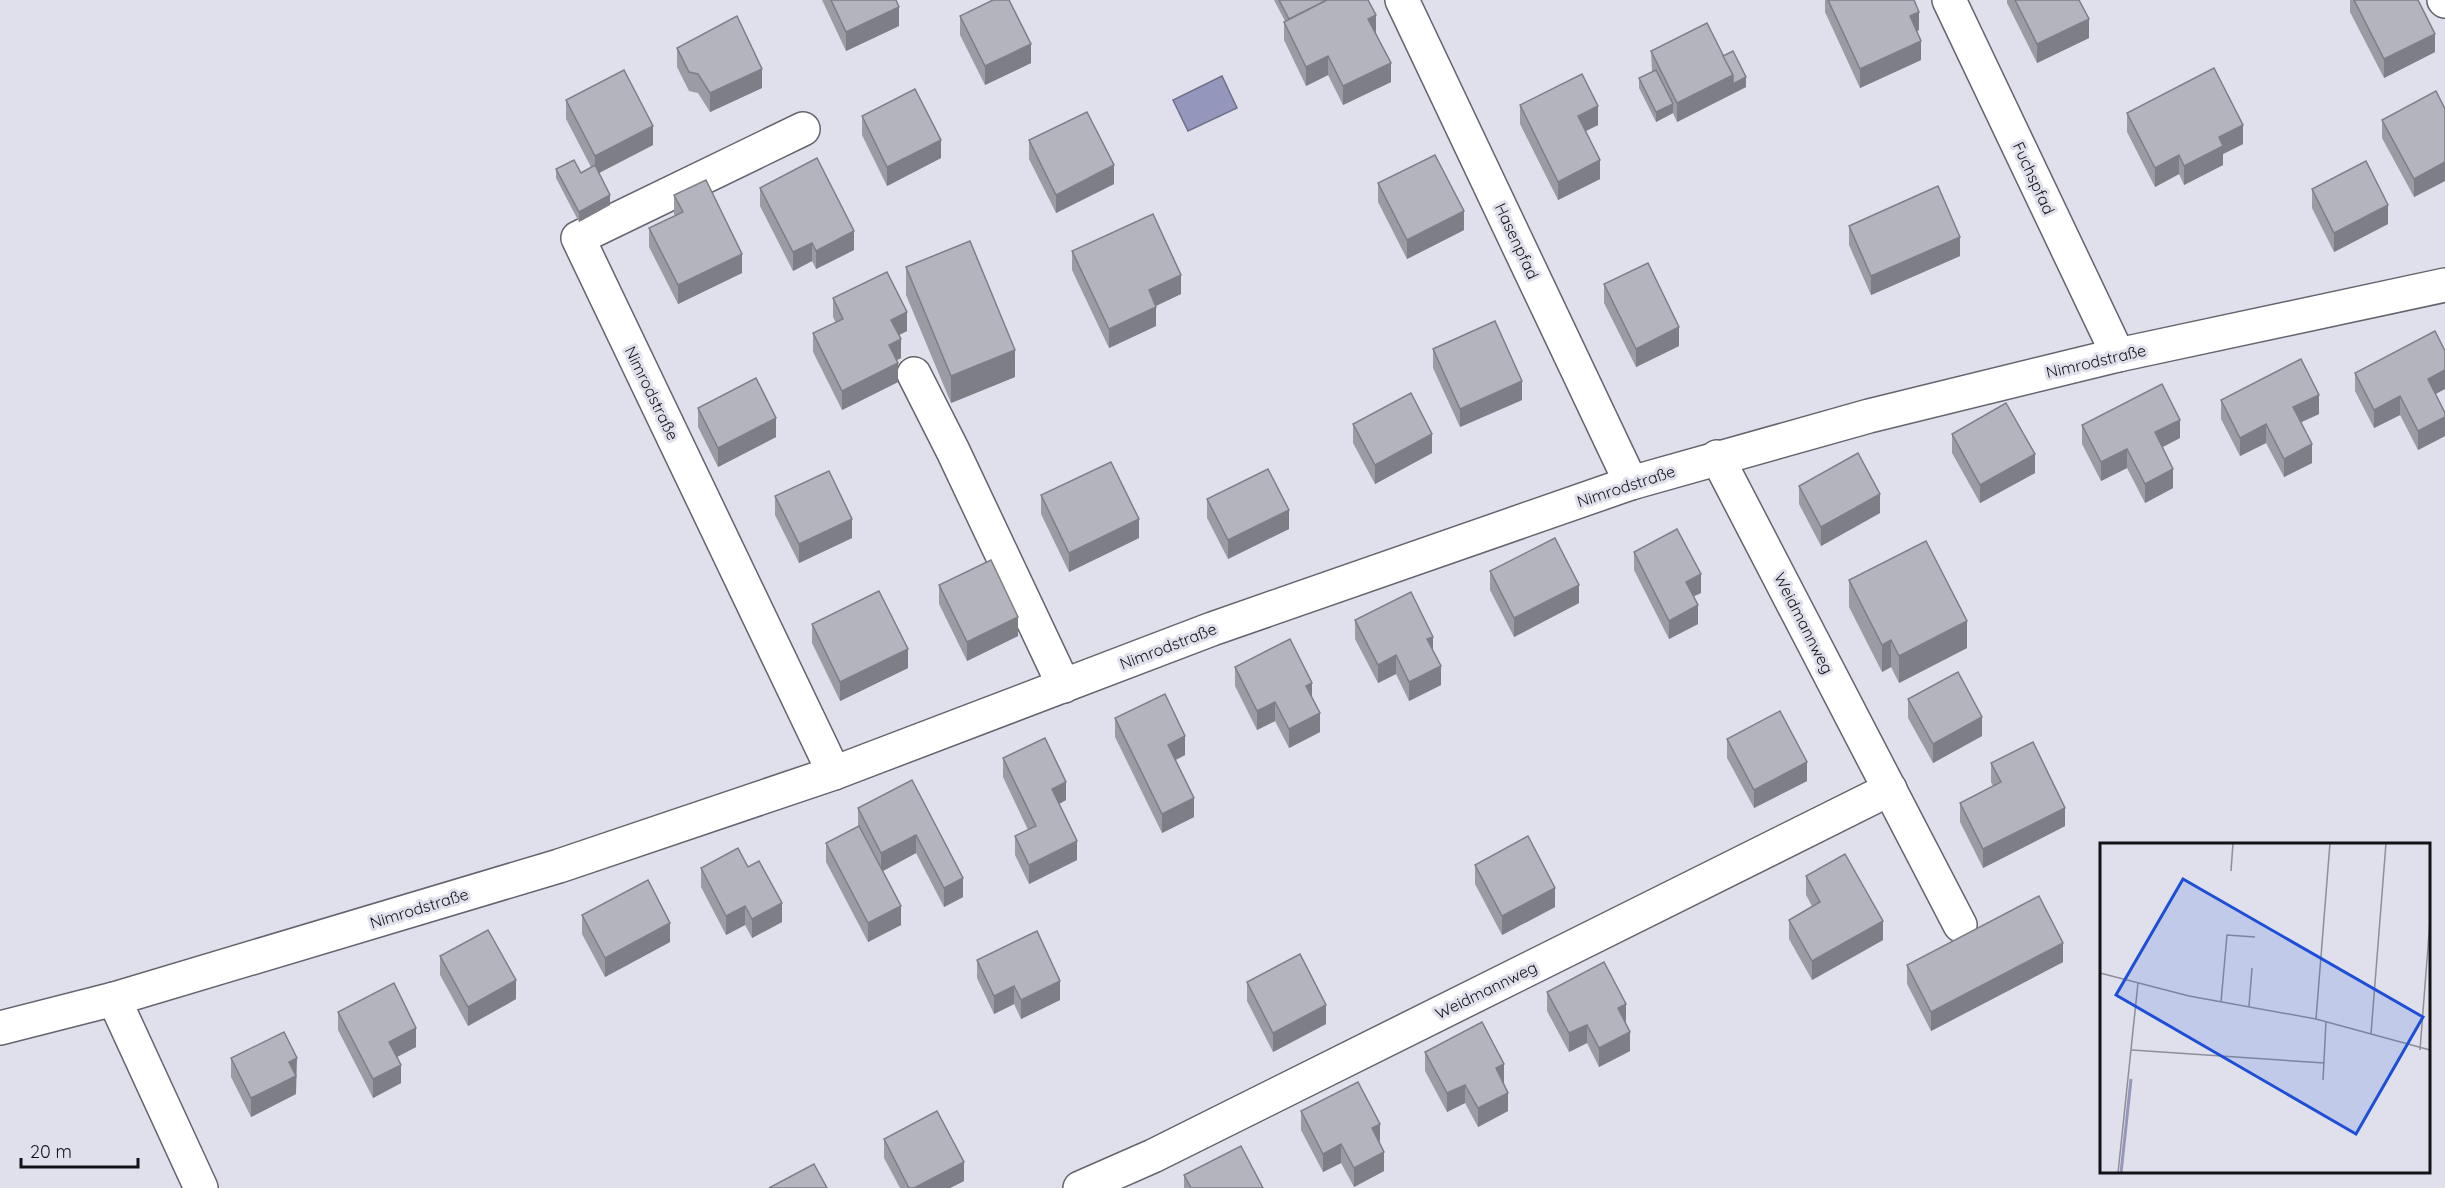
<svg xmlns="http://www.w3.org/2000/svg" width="2445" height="1188" viewBox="0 0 2445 1188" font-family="Quicksand,sans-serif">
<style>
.water{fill:#9596bb;stroke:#6e6f8a;stroke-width:1.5}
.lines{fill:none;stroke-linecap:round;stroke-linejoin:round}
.minor-casing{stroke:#64646e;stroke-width:36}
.minor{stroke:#fff;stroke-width:33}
.wall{fill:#9b9ba4}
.shaded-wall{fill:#7e7e86}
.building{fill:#b4b4bf;stroke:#7e7e86;stroke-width:1.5}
.labels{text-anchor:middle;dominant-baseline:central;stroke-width:6;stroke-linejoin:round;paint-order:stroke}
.street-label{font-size:16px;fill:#131317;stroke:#dfe0eb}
.inset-river{fill:none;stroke:#9596bb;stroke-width:3}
.inset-road{fill:none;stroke:#8d8e96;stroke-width:1.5}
.view{fill:#1d4ed8;fill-opacity:0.15;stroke:#1d4ed8;stroke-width:3}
.inset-edge{fill:none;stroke:#131317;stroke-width:3}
</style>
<rect width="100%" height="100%" fill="#dfe0eb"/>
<path class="water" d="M1222,76L1237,108L1188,131L1173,100Z"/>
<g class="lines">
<g class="minor-casing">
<g id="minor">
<path d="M1402,0L1631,483"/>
<path d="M1949,0L2118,355"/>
<path d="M2444,0L2445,1"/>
<path d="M803,129L578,238L834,773"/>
<path d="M914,374L953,451L1064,686"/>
<path d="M1717,457L1960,925"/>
<path d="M114,999L201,1188"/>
<path d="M0,1028L114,999L559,866L834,773L1212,629L1631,483L1869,416L2118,355L2445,285"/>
<path d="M1080,1188L1153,1156L1890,789"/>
</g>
</g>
<use href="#minor" class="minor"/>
</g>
<g class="wall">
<path d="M822,0H896L899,26L846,51Z"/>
<path d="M1274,0H1368L1376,33L1391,82L1343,105L1328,75L1306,86L1284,40V22L1285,21Z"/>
<path d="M1825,0H1914L1919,30L1917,31L1921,60L1860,88L1825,12Z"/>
<path d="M2007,0H2079L2089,38L2037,63L2007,3Z"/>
<path d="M2350,0H2418L2435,52L2384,78L2350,12Z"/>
<path d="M960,16L1031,63L985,85L960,35Z"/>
<path d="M677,48L762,88L710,112L698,93L689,91L677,67Z"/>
<path d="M1651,51L1723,56L1746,87L1677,122L1673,113L1656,122L1639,88V78L1652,72Z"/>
<path d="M566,100L653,145L599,173L610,205L579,222L556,178V169L581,173L591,167L566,119Z"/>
<path d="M1520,105L1598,125L1585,131L1600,179L1558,200L1520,124Z"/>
<path d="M2445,109V181L2414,197L2382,138V120Z"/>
<path d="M2127,113L2243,144L2223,154V165L2184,185L2179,174L2155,187L2127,132Z"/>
<path d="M862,116L941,158L887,186L862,135Z"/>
<path d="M1029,140L1114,184L1056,213L1029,159Z"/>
<path d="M1378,183L1464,230L1407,259L1378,202Z"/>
<path d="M760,188L854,250L816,269L812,261L793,271L760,206Z"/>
<path d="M2312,189L2388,224L2334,252L2312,208Z"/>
<path d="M674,195L742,273L678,304L649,247V228L675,216L674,214Z"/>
<path d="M1849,226L1960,256L1871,295L1849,245Z"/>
<path d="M1072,251L1181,294L1156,306V326L1109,348L1072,270Z"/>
<path d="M906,267L1015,377L951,403L906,295Z"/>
<path d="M1604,284L1679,346L1636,367L1604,303Z"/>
<path d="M833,298L907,331L899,335L901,358L897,360L898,382L842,410L813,352V333L836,323L833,317Z"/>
<path d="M1433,349L1522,400L1460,427L1433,368Z"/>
<path d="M2445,351V389L2435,394L2445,413V436L2418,450L2400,415L2374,428L2355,391V373Z"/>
<path d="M2221,400L2319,414L2301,422L2312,463L2284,477L2266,443L2240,456L2221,419Z"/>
<path d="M698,408L776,437L718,467L698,427Z"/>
<path d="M1353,424L1432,453L1375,484L1353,443Z"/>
<path d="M2082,425L2180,438L2162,447L2173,488L2145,503L2127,468L2101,481L2082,444Z"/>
<path d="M1952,434L2035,473L1980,503L1952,453Z"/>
<path d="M1799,486L1880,513L1821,546L1799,504Z"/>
<path d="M1041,495L1139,538L1069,572L1041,514Z"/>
<path d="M775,496L852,538L799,563L775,515Z"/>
<path d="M1207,499L1289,529L1228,559L1207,518Z"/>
<path d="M1634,552L1701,593L1694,596L1698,624L1669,639L1634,570Z"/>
<path d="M1490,571L1579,603L1514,637L1490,590Z"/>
<path d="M1849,580L1967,648L1899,683L1891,667L1882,672L1849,607Z"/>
<path d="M939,585L1018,636L967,661L939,604Z"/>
<path d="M1355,620L1433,651L1441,685L1409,701L1396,674L1378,683L1355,639Z"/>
<path d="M812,624L908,668L840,701L812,643Z"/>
<path d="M1235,667L1312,698L1320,732L1289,748L1275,721L1257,730L1235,686Z"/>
<path d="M1908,699L1982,736L1933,763L1908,718Z"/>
<path d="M1115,718L1185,755L1175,760L1194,817L1162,833L1115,737Z"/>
<path d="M1727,739L1807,781L1754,808L1727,758Z"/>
<path d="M1003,758L1066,800L1059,804L1077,860L1029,884L1015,855V836L1028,830L1003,777Z"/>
<path d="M1991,763L2065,826L1983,868L1960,822V803L1993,786L1991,782Z"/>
<path d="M912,780L963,897L944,907L916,853L883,871L901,925L868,942L826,862V843L858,827V808Z"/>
<path d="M1475,865L1555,907L1502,935L1475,884Z"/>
<path d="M748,867L782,922L752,938L745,925L726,935L701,887V868Z"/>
<path d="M1806,876L1883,940L1812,980L1789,939V920L1812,906L1806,895Z"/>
<path d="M582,915L670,942L605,977L582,934Z"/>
<path d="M440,956L516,999L468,1026L440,975Z"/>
<path d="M977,960L1060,1000L1021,1019L1014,1004L994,1014L977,978Z"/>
<path d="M2063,962L1931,1031L1907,984V965Z"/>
<path d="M1247,982L1326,1024L1273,1052L1247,1001Z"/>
<path d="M1547,992L1625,1023L1630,1051L1599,1067L1587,1043L1569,1052L1547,1011Z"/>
<path d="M338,1012L416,1047L397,1057L401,1083L373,1098L338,1030Z"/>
<path d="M1425,1052L1504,1083L1508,1111L1478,1127L1465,1103L1447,1112L1425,1071Z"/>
<path d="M231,1058L297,1077L296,1078V1094L251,1117L231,1077Z"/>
<path d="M1301,1111L1380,1143L1384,1171L1354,1187L1341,1163L1323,1172L1301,1130Z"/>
<path d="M884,1139L964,1181L950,1188H900L884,1158Z"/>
<path d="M1184,1175L1263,1188H1184Z"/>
</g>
<g class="shaded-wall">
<path d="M899,7V26L846,51V32Z"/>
<path d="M1919,12V30L1910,35V16Z"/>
<path d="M1376,15V34L1368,19Z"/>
<path d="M2089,19V38L2037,63V44Z"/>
<path d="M2435,34V52L2384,78V59Z"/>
<path d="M1921,41V60L1860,88V69Z"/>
<path d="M1031,44V63L985,85V66Z"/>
<path d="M1328,56V75L1306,86V67Z"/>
<path d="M1391,63V82L1343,105V86Z"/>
<path d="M762,69V88L710,112V93Z"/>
<path d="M1733,75L1746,77V87L1677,122V103Z"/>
<path d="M1673,104V113L1656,122V112Z"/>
<path d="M1598,106V125L1578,135V116Z"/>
<path d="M2243,125V144L2223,154V165L2184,185V166L2219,137Z"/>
<path d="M653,126V145L595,175V156Z"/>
<path d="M941,140V158L887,186V167Z"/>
<path d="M2179,155V174L2155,187V168Z"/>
<path d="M1600,160V179L1558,200V182Z"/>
<path d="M2445,162V181L2414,197V179Z"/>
<path d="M1114,165V184L1056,213V195Z"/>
<path d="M610,195V205L579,222V212Z"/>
<path d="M2388,205V224L2334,252V233Z"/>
<path d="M1464,211V230L1407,259V240Z"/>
<path d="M854,231V250L816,269V251Z"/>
<path d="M1960,237V256L1871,295V276Z"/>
<path d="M812,243V261L793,271V252Z"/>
<path d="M742,254V273L678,304V285Z"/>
<path d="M1181,275V294L1149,309V290Z"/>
<path d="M1156,307V326L1109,348V329Z"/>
<path d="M907,312V331L891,339V320Z"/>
<path d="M1679,327V346L1636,367V349Z"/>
<path d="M901,339V358L889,364V345Z"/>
<path d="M1015,350V377L951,403V376Z"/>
<path d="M898,363V382L842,410V391Z"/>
<path d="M2445,370V389L2428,398V379Z"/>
<path d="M1522,381V400L1460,427V409Z"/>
<path d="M2319,395V414L2293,426V407Z"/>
<path d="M2400,396V415L2374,428V410Z"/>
<path d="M2445,417V436L2418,450V431Z"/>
<path d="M776,418V437L718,467V448Z"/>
<path d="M2180,420V438L2155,451V432Z"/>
<path d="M2266,424V443L2240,456V438Z"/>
<path d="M1432,434V453L1375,484V465Z"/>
<path d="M2312,444V463L2284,477V459Z"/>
<path d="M2127,449V468L2101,481V462Z"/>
<path d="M2035,454V473L1980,503V485Z"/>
<path d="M2173,469V488L2145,503V484Z"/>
<path d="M1880,494V513L1821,546V527Z"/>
<path d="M1289,510V529L1228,559V540Z"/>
<path d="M852,519V538L799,563V544Z"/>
<path d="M1139,519V538L1069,572V553Z"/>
<path d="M1701,574V593L1686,600V582Z"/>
<path d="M1579,585V603L1514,637V618Z"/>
<path d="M1698,605V624L1669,639V621Z"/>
<path d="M1018,617V636L967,661V642Z"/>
<path d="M1967,621V648L1899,683V656Z"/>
<path d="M1433,637V655L1427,639Z"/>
<path d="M1891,640V667L1882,672V645Z"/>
<path d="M908,649V668L840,701V682Z"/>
<path d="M1396,655V674L1378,683V665Z"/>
<path d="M1441,666V685L1409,701V682Z"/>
<path d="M1312,683V702L1306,686Z"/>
<path d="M1275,702V721L1257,730V711Z"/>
<path d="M1320,713V732L1289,748V729Z"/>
<path d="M1982,717V736L1933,763V744Z"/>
<path d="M1185,736V755L1168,764V745Z"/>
<path d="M1807,762V781L1754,808V790Z"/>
<path d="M1066,782V800L1052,808V789Z"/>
<path d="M1194,798V817L1162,833V814Z"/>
<path d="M2065,808V826L1983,868V849Z"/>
<path d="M916,835V853L881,872V853Z"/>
<path d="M1077,841V860L1029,884V865Z"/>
<path d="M963,878V897L944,907V888Z"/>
<path d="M1555,888V907L1502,935V916Z"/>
<path d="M782,903V922L752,938V919Z"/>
<path d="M745,906V925L726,935V916Z"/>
<path d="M901,906V925L868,942V923Z"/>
<path d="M1883,921V940L1812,980V961Z"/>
<path d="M670,923V942L605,977V958Z"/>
<path d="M2063,943V962L1931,1031V1012Z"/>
<path d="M516,980V999L468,1026V1007Z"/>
<path d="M1060,981V1000L1021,1019V1000Z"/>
<path d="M1014,986V1004L994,1014V996Z"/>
<path d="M1626,1004V1023L1618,1008Z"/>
<path d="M1326,1005V1024L1273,1052V1033Z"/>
<path d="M1587,1025V1043L1569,1052V1033Z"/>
<path d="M416,1028V1047L389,1061V1042Z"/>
<path d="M1630,1032V1051L1599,1067V1048Z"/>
<path d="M297,1058L296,1094L251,1117V1098L289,1062Z"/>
<path d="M1504,1064V1083L1496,1087V1068Z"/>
<path d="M401,1065V1083L373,1098V1079Z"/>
<path d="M1465,1085V1103L1447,1112V1093Z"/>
<path d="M1508,1093V1111L1478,1127V1108Z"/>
<path d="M1380,1124V1143L1372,1128Z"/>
<path d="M1341,1144V1163L1323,1172V1154Z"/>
<path d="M1384,1152V1171L1354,1187V1168Z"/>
<path d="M964,1162V1181L950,1188H914Z"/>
</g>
<g class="building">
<path d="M831,0H896L899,7L846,32Z"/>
<path d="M993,0H1009L1031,44L985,66L960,16Z"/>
<path d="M1279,0H1327L1289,19Z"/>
<path d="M1327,0H1368L1376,15L1368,19L1391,63L1343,86L1328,56L1306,67L1284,22Z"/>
<path d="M1828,0H1914L1919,12L1910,16L1921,41L1860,69Z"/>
<path d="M2015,0H2079L2089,19L2037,44Z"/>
<path d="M2354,0H2418L2435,34L2384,59Z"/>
<path d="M737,16L762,69L710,93L698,74L689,72L677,48Z"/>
<path d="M1707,23L1733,75L1677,103L1651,51Z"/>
<path d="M1733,51L1746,77L1733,84V75L1723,56Z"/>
<path d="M2214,68L2243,125L2219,137L2223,146L2184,166L2179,155L2155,168L2127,113Z"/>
<path d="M624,70L653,126L595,156L566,100Z"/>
<path d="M1656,70L1673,104L1656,112L1639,78Z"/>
<path d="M1582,74L1598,106L1578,116L1600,160L1558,182L1520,105Z"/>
<path d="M915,89L941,140L887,167L862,116Z"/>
<path d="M2436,91L2445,109V162L2414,179L2382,120Z"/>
<path d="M1087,112L1114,165L1056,195L1029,140Z"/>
<path d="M1435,155L1464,211L1407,240L1378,183Z"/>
<path d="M817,158L854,231L816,251L812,243L793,252L760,188Z"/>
<path d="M574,160L581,173L595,165L610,195L579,212L556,169Z"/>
<path d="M2366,161L2388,205L2334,233L2312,189Z"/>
<path d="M706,180L742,254L678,285L649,228L683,212L674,195Z"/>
<path d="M1938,186L1960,237L1871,276L1849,226Z"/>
<path d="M1153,214L1181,275L1149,290L1156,307L1109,329L1072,251Z"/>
<path d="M970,241L1015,350L951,376L906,267Z"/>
<path d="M1648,263L1679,327L1636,349L1604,284Z"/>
<path d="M887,272L907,312L891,320L901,339L889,345L898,363L842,391L813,333L843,319L833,298Z"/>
<path d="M1495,321L1522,381L1460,409L1433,349Z"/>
<path d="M2435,331L2445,351V370L2428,379L2445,413V417L2418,431L2400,396L2374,410L2355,373Z"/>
<path d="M2301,359L2319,395L2293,407L2312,444L2284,459L2266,424L2240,438L2221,400Z"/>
<path d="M756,378L776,418L718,448L698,408Z"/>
<path d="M2162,384L2180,420L2155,432L2173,469L2145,484L2127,449L2101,462L2082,425Z"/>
<path d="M1411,393L1432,434L1375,465L1353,424Z"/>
<path d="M2006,403L2035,454L1980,485L1952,434Z"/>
<path d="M1858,453L1880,494L1821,527L1799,486Z"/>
<path d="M1111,462L1139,519L1069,553L1041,495Z"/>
<path d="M1268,469L1289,510L1228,540L1207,499Z"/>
<path d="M829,471L852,519L799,544L775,496Z"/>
<path d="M1677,529L1701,574L1686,582L1698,605L1669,621L1634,552Z"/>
<path d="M1555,538L1579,585L1514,618L1490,571Z"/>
<path d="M1926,541L1967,621L1899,656L1891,640L1882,645L1849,580Z"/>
<path d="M991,560L1018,617L967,642L939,585Z"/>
<path d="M879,591L908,649L840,682L812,624Z"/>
<path d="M1411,592L1433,637L1427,639L1441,666L1409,682L1396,655L1378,665L1355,620Z"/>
<path d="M1290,639L1312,683L1306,686L1320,713L1289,729L1275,702L1257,711L1235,667Z"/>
<path d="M1958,672L1982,717L1933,744L1908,699Z"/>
<path d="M1165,694L1185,736L1168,745L1194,798L1162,814L1115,718Z"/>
<path d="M1780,711L1807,762L1754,790L1727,739Z"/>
<path d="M1045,738L1066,782L1052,789L1077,841L1029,865L1015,836L1036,826L1003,758Z"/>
<path d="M2033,742L2065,808L1983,849L1960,803L2001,782L1991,763Z"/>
<path d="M912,780L963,878L944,888L916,835L881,853L858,808Z"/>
<path d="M859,826L901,906L868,923L826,843Z"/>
<path d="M1528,836L1555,888L1502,916L1475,865Z"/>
<path d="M738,848L748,867L759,861L782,903L752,919L745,906L726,916L701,868Z"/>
<path d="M1845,854L1883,921L1812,961L1789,920L1820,902L1806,876Z"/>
<path d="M648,880L670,923L605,958L582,915Z"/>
<path d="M2039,896L2063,943L1931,1012L1907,965Z"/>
<path d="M488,930L516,980L468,1007L440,956Z"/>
<path d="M1037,931L1060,981L1021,1000L1014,986L994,996L977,960Z"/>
<path d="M1300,954L1326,1005L1273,1033L1247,982Z"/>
<path d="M1604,962L1626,1004L1618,1008L1630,1032L1599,1048L1587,1025L1569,1033L1547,992Z"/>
<path d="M394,983L416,1028L389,1042L401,1065L373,1079L338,1012Z"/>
<path d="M1482,1022L1504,1064L1496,1068L1508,1093L1478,1108L1465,1085L1447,1093L1425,1052Z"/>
<path d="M284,1032L297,1058L289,1062L296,1076L251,1098L231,1058Z"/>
<path d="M1358,1082L1380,1124L1372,1128L1384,1152L1354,1168L1341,1144L1323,1154L1301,1111Z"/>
<path d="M937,1111L964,1162L914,1188H909L884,1139Z"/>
<path d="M1241,1146L1263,1188H1191L1184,1175Z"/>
<path d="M814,1164L827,1188H769Z"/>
</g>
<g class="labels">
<g class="street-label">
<text transform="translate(2034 178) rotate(65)">Fuchspfad</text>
<text transform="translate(1517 241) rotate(65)">Hasenpfad</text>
<text transform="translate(2096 361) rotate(-13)">Nimrodstraße</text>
<text transform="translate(652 393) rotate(64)">Nimrodstraße</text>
<text transform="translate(1626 486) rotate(-18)">Nimrodstraße</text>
<text transform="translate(1804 623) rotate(63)">Weidmannweg</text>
<text transform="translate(1168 646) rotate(-21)">Nimrodstraße</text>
<text transform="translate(419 908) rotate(-17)">Nimrodstraße</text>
<text transform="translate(1486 990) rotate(-26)">Weidmannweg</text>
</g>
</g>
<g transform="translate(2100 843)">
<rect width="330" height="330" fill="#dfe0eb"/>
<path class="inset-river" d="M21,330L31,236"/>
<path class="inset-road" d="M131,28L133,0M0,130L89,153L216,176L330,207M121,159L127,92L155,94M149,163L152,125M216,176L230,0M271,191L286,0M32,207L224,220M320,207L330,78M223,237L226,178M18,330L38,140"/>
<path class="view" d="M83,36L323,174L256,291L16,152Z"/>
<rect width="330" height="330" class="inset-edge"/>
</g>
<path d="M21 1158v9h117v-9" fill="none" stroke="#131317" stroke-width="3"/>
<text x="30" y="1158" font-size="18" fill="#131317" stroke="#dfe0eb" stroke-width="4.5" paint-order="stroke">20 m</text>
</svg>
